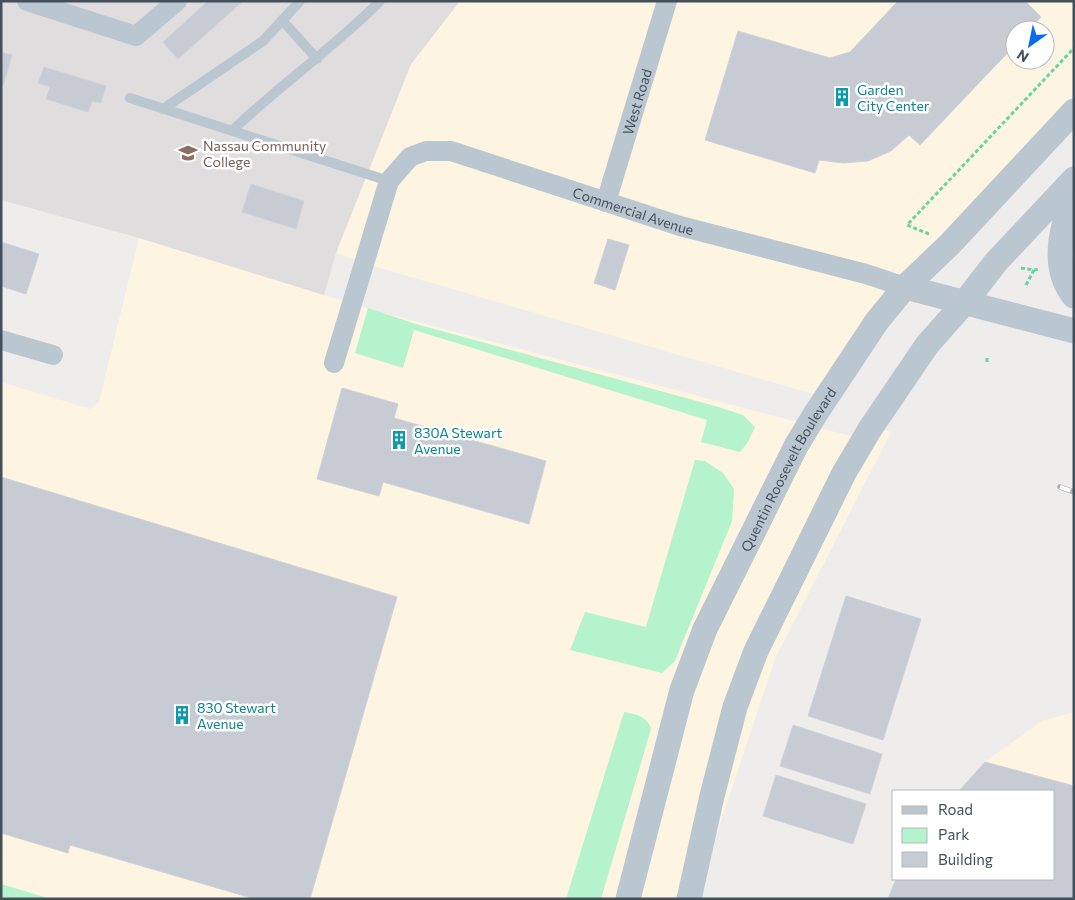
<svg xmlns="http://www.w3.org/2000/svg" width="1075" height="900" viewBox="0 0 1075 900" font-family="Commissioner,sans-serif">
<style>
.commercial{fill:#fdf5e2;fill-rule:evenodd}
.education{fill:#e0ddde}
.green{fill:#b5f3cd}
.building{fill:#c7cbd3;stroke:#cfd2d9}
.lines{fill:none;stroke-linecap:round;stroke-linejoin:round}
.path{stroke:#6ad39f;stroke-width:3;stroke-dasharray:4 2.5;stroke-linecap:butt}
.service{stroke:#bbc7d0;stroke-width:10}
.minor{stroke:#bbc7d0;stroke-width:20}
.tertiary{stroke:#bbc7d0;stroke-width:25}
.rail-casing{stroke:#aeb1b8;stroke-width:5.5}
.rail{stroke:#fff;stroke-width:4;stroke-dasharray:11;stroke-linecap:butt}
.labels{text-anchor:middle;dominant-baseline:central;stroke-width:5;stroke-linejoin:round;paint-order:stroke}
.culture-label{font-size:14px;fill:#0d838f;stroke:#fff;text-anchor:start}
.street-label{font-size:14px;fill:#43505b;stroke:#fff}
.education-label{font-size:14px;fill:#785e54;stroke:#fff;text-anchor:start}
</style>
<rect width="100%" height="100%" fill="#efecec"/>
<g class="commercial">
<path d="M460,1H1074V109L820,396L373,266L336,253L411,64ZM1015,30H1045V60H1015Z"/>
<path d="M139,238L376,311L862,439L870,426L891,432L775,659L705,869L698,899H1V382L91,409L99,402Z"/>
<path d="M1074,712V899H888L896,879H1054V791H959L985,762L1042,721Z"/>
</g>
<path class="education" d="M1,1H460L411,64L336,253L324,295L139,238L1,200Z"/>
<g class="green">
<path d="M368,308L416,324L715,406L743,415L755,427L748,442L740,452L701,442L707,420L414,330L403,368L355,353Z"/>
<path d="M695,460L705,461L723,473L734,489L732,521L675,661L662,673L570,650L585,612L646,627Z"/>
<path d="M624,712C636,714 647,716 651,729L601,899H566Z"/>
<path d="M1,884L51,899H1Z"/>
</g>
<g class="building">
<path d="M208,1H243L178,59L163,42Z"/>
<path d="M898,1H1025L1041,17L1029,30H1015V45L920,145L909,135L891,151L868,161L843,163L819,160L815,173L705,140L738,31L830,58L850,52Z"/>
<path d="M1,52L12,55L3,86L1,85Z"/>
<path d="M44,67L106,86L101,103L92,101L88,112L46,99L50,87L38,83Z"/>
<path d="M251,184L304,201L296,229L242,212Z"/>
<path d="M608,239L629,245L615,290L594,283Z"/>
<path d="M1,242L39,254L26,294L1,286Z"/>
<path d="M342,388L398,404L394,418L546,461L529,524L383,482L379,496L317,479Z"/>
<path d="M1,477L397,597L310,899H255L70,845L68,853L1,833Z"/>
<path d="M846,596L921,619L883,740L808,716Z"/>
<path d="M793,725L882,754L870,794L780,766Z"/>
<path d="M985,762L1074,786V899H888L896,879H1054V791H959Z"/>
<path d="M776,775L866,804L853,844L763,816Z"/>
</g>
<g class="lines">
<g class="path">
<path d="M929,234L907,225L1074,48"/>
<path d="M1021,268L1034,270L1040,269"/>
<path d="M1026,285L1034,270"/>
<path d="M987,362V356"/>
</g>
<g class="service">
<path d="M282,20L317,59"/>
<path d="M130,98L389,181"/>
<path d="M163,109L263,41L300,1"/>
<path d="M232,131C279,85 334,48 380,1"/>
</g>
<g class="minor">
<path d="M27,1L136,36L177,1"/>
<path id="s1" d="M606,202L667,1"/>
<path d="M1,340L53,355"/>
<path id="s2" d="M334,363L389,181L410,157L426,151H451L680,226L866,274L905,287"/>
</g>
<g class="tertiary">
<path d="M1074,196C1061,227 1051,268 1074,296"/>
<path d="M905,287L1074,331"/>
<path id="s3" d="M628,899L682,690L705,629L796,446L816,413L877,321L905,287L950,244L1074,111"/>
<path d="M689,899L712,796L735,707L756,651L844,473L870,429L927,345L965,302L996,262L1074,179"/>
</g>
<g class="rail-casing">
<path id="rail" d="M1060,487L1074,492"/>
</g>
<use href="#rail" class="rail"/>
</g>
<defs>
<g id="building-bare" transform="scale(1.5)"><path d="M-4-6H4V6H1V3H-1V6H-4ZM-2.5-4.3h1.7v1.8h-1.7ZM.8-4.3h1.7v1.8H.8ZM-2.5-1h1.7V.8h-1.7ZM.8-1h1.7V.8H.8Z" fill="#0f9aa8" stroke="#fff" stroke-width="2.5" paint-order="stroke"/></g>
<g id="university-bare" transform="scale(1.5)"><path d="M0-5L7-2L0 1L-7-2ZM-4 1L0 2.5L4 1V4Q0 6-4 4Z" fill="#8d6e63" stroke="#fff" stroke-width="2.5" paint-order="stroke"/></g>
</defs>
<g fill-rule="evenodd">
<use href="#building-bare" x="842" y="97"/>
<use href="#university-bare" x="188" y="153"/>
<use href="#building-bare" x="399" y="440"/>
<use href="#building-bare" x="182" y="715"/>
</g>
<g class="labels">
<g class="culture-label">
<text x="857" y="89">Garden<tspan x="857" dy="16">City Center</tspan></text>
<text x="414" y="432">830A Stewart<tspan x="414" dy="16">Avenue</tspan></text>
<text x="197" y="707">830 Stewart<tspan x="197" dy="16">Avenue</tspan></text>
</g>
<g class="street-label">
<text stroke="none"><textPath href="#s1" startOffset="105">West Road</textPath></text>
<text stroke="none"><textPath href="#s2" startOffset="456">Commercial Avenue</textPath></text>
<text stroke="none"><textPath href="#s3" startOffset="461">Quentin Roosevelt Boulevard</textPath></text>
</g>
<g class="education-label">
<text x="203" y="145">Nassau Community<tspan x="203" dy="16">College</tspan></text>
</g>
</g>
<rect width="1075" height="900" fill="none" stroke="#43505b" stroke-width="5"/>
<rect x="892" y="790" width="162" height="90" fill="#ffffff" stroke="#b4b9bd"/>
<rect x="902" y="806" width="25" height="8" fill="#bbc7d0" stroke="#b4b9bd"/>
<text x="938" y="815" font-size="15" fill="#43505b">Road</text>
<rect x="902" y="828" width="25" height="15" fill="#b5f3cd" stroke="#b4b9bd"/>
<text x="938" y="840" font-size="15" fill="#43505b">Park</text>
<rect x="902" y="852" width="25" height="15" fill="#c7cbd3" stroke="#b4b9bd"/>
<text x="938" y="865" font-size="15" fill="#43505b">Building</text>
<g transform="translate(1030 45) rotate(213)"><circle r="24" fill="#ffffff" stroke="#b4b9bd"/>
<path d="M0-4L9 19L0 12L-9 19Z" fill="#086cee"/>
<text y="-8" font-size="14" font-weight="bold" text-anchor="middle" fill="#43505b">N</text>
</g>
</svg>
